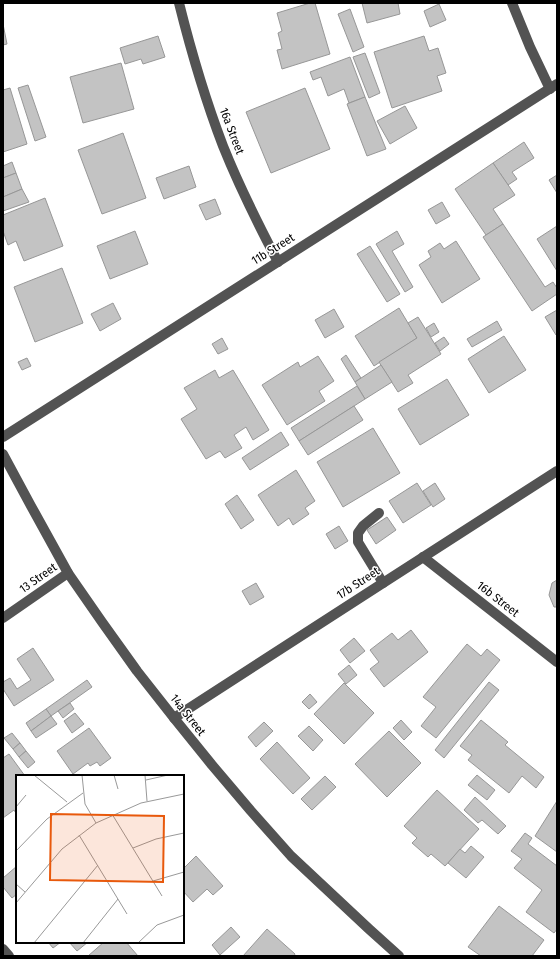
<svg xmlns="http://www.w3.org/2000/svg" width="560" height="959" viewBox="0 0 560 959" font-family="'Fira Sans Condensed',sans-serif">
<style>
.building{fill:#c3c3c3;stroke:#979797}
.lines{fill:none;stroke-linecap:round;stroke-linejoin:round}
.minor{stroke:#535353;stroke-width:10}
.labels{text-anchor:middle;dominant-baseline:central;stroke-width:3;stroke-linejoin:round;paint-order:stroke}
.street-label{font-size:12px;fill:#000;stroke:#fff}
.inset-road{fill:none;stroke:#999;stroke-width:1}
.view{fill:#e8590c;fill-opacity:0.15;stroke:#e8590c;stroke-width:2}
.inset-edge{fill:none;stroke:#000;stroke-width:2}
</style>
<rect width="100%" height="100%" fill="#fff"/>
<g class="building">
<path d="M310,3H315L330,54L282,69L277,50L282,49L278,33L282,31L277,13Z"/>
<path d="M362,3H398L400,14L367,23Z"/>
<path d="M439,4L446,20L430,27L424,11Z"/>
<path d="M350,9L364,47L353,52L338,14Z"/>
<path d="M3,24L7,44L3,45Z"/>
<path d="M158,36L165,57L143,64L141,59L125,64L120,48Z"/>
<path d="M424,36L429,51L438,48L446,73L437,76L442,91L392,108L374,52Z"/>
<path d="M365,53L380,93L369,98L353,57Z"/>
<path d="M350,57L365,97L349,103L344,89L328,96L321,77L313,80L310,72Z"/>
<path d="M121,63L134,109L83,123L70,77Z"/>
<path d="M28,85L46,137L35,141L18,88Z"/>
<path d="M10,88L27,144L3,152V90Z"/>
<path d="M305,88L330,149L271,173L246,112Z"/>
<path d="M365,97L386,149L367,156L347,104Z"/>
<path d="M405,106L417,128L390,144L377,121Z"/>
<path d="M123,133L146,198L102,214L78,150Z"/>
<path d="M524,142L534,158L512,172L517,179L508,185L493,163Z"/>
<path d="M12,162L16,173L3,178V166Z"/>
<path d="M493,163L515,195L493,209L503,224L486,235L455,189Z"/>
<path d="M189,166L196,187L164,199L156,178Z"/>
<path d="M16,173L22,189L3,197V178Z"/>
<path d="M557,175V193L549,180Z"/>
<path d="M22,189L29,202L3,211V197Z"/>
<path d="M45,198L63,246L24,261L16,241L8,245L3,231V215Z"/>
<path d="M215,199L221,214L206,220L199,205Z"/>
<path d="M442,202L450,216L436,224L428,210Z"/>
<path d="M503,224L545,287L553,282L557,288V294L532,311L483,237Z"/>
<path d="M557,226V271L537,239Z"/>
<path d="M135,231L148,264L110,279L97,246Z"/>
<path d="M397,231L404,244L392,251L413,287L405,292L376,244Z"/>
<path d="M456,241L480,279L442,303L419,265L431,257L428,251L440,243L444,249Z"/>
<path d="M370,246L400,294L387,302L357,254Z"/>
<path d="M62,268L83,323L35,342L14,287Z"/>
<path d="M113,303L121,319L100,331L91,314Z"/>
<path d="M399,308L417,338L374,366L355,336Z"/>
<path d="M334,309L344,327L325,338L315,320Z"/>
<path d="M557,310V334L556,335L545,317Z"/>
<path d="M418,317L441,354L408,375L413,383L398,392L379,362L417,338L408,323Z"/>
<path d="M497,321L502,330L472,347L467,339Z"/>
<path d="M434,323L439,332L431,337L426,328Z"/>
<path d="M504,336L526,370L489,393L468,359Z"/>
<path d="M444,337L449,344L440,351L435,343Z"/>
<path d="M222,338L228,349L218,354L212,344Z"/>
<path d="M346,355L361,378L355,382L341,359Z"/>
<path d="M318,356L334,381L319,391L325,401L287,425L262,385L298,362L300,367Z"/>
<path d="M27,358L31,366L22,370L18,362Z"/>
<path d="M381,365L392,382L365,399L355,382Z"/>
<path d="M215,370L219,378L233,370L269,430L253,440L246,427L234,435L242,448L225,458L220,451L206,459L181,419L197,409L184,388Z"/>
<path d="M447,379L469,415L420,445L398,409Z"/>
<path d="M357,386L365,399L299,441L291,428Z"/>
<path d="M354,406L363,420L308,455L299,441Z"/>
<path d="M373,428L400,473L343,507L317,462Z"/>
<path d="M281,432L289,445L250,470L242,458Z"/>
<path d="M296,470L315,501L305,508L309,514L293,525L289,518L278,526L258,495Z"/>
<path d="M417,483L431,505L403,523L389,501Z"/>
<path d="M435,483L445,499L433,507L423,491Z"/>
<path d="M237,495L254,520L241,529L225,504Z"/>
<path d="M387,517L396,530L376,544L367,530Z"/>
<path d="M339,526L348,541L335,549L326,534Z"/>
<path d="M557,580V607H554L549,595L552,583Z"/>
<path d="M256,583L264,597L250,605L242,591Z"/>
<path d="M411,630L428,652L384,687L370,669L379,662L370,650L392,633L398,640Z"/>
<path d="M354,638L365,651L350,663L340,650Z"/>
<path d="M467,644L481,656L487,649L500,660L436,738L421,726L436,707L423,697Z"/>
<path d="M33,648L54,680L14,706L3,689V682L10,678L17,689L31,680L17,659Z"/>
<path d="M349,665L357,675L346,684L338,674Z"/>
<path d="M87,680L92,687L51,716L46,709Z"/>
<path d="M489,682L499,690L444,758L435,750Z"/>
<path d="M344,683L374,713L344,744L314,714Z"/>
<path d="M310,694L317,702L309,709L302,702Z"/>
<path d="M70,703L74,709L63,718L58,711Z"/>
<path d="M46,709L51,716L31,731L26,723Z"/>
<path d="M75,713L84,724L72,733L64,721Z"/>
<path d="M51,716L57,724L36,738L31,731Z"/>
<path d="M401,720L412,732L404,740L393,728Z"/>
<path d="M481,720L508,742L505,745L544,777L536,788L522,776L509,793L468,760L472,755L460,746Z"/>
<path d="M264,722L273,731L256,747L248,737Z"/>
<path d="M309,726L323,740L313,751L298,736Z"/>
<path d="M89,728L111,758L100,766L97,762L90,766L88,763L73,774L57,751Z"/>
<path d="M389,731L421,763L387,797L355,764Z"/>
<path d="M12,733L20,743L13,749L4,738Z"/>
<path d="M277,742L310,778L293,794L260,759Z"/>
<path d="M20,743L26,751L19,757L13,749Z"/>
<path d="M26,751L35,762L28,768L19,757Z"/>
<path d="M9,754L25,776H17V815L14,810L3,818V758Z"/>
<path d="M477,775L495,790L487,800L468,785Z"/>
<path d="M325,776L336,787L312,810L301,799Z"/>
<path d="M437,790L479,829L445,866L431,854L428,857L412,843L417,838L404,826Z"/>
<path d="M475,797L506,826L498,834L482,820L478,823L464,810Z"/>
<path d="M557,801V852L535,836Z"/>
<path d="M525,833L532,838L528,844L557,866V929L554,933L526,912L542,890L514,868L522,859L511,851Z"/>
<path d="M471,846L484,857L466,878L448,863L460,849L465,853Z"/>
<path d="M196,856L223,886L213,895L207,889L193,902L183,891V869Z"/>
<path d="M17,866V894L12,898L3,887V878Z"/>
<path d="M499,906L544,940L532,956H481L468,947Z"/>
<path d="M231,927L240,937L220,955L212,945Z"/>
<path d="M267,929L295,954L294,956H243Z"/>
<path d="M48,942H61L53,948Z"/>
<path d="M69,942H88L77,951Z"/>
<path d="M104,942H126L138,956H88Z"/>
</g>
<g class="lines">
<g class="minor">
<path d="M179,3C191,51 205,99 223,146C239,186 258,224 278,262"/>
<path d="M512,3L530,47L550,89"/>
<path d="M3,437L557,84"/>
<path d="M3,454L31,506L68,573L102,622L137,671L174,718L212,765L251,811L291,856L369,929L399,956"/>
<path d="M379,513L363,526L358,533V542L383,583"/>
<path d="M423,557L557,662"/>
<path d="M3,618L68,573"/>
<path d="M174,718L383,583L557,471"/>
<path d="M3,949L9,956"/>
</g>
</g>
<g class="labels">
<g class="street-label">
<text transform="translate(232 131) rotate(69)">16a Street</text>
<text transform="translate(273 249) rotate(-32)">11b Street</text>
<text transform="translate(38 578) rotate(-35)">13 Street</text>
<text transform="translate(358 583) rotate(-33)">17b Street</text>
<text transform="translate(498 599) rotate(38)">16b Street</text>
<text transform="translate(188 715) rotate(52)">14a Street</text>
</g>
</g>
<g transform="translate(16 775)">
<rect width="168" height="168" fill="#fff"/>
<path class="inset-road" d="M18,0L51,27M66,0L69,29L80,48M98,0L102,14M129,0L131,26M130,5L152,0M0,32L10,20M96,39L146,121M63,60L111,139M117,73L140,64L168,58M0,76L31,44L67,18M137,106L168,97M0,109L9,117M0,128L46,74L80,48L125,28L168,19M18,168L82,90M67,168L102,124M122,168L141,150L168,140"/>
<path class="view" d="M35,39L148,41L147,107L34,105Z"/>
<rect width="168" height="168" class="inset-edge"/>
</g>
<rect width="560" height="959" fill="none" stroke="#000000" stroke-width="8"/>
</svg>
